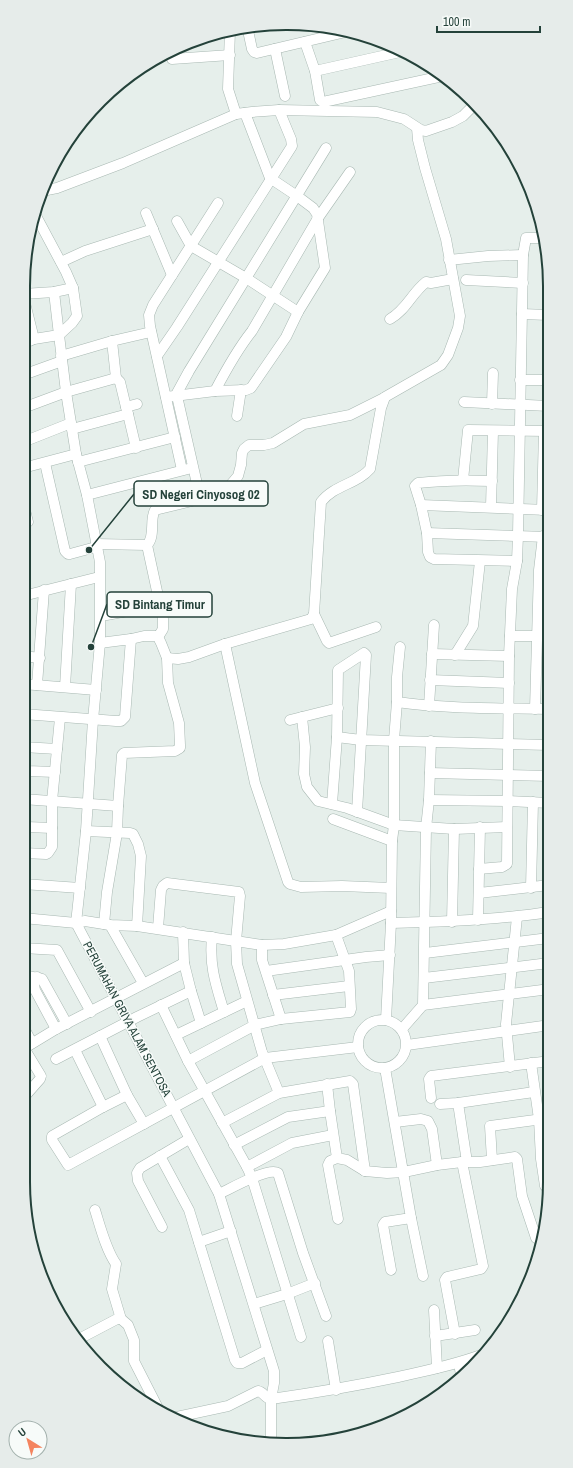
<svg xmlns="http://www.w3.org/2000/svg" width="573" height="1468" viewBox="0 0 573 1468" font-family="'Archivo Narrow',sans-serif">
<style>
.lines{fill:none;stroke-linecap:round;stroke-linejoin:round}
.minor-casing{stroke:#a8b8b2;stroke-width:11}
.minor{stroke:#fff;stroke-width:10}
.labels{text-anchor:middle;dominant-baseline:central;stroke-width:3;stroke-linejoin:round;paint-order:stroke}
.street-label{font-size:12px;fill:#24423a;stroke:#f7fbf9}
.rim{fill:none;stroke:#24423a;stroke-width:2}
.leader{fill:none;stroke:#24423a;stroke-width:1.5}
.callout-dot{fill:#24423a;stroke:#f7fbf9;stroke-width:1.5}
.callout{fill:#f7fbf9;stroke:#24423a;stroke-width:1.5}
.callout-label{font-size:13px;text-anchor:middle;font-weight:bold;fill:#24423a}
</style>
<rect width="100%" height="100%" fill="#e6efeb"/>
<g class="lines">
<g class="minor-casing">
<g id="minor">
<path d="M247,26L252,49L254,52L257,53L350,31"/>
<path d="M230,30L228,89L236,114"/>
<path d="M305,42L315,71L320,100L323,102L443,76"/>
<path d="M275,49L285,96"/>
<path d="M172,59L230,55"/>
<path d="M315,71L400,52"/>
<path d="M42,191L57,188L123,163L236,114L252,112L279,110L377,112L404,119L421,130L426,131L452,122L463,116L475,104"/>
<path d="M34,212L66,272L73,288L77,316L72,323L59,335L66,392L76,454L87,495L100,562V643L93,720L86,831L76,923L219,1194L274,1371V1383L271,1399V1442"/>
<path d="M146,213L172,275"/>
<path d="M177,221L191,246L246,278L298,312"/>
<path d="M449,260L488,256L523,255"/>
<path d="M61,262L85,251L153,229"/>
<path d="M466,280L523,283"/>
<path d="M23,294L54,292L73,288"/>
<path d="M23,295L34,339"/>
<path d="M522,314L548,315"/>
<path d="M390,319C407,309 411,294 426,282L431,283L453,279"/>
<path d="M112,341L116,378"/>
<path d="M23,344L34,339L59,335L54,292"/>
<path d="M61,356L112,341L151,332"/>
<path d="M157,356L177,327L292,146L291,139L279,110"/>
<path d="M23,375L62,361"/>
<path d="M520,380H548"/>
<path d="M548,380V356"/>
<path d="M215,391C226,370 237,350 252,331L318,218L350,172"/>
<path d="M166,397L215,391L246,390L251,388L286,337L298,312L325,268L317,214L313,208L297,196L270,178L245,113"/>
<path d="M464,402L548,406"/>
<path d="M492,404L493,373"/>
<path d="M23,408L66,392L116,378L120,382L126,407"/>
<path d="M128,414L136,448"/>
<path d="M237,416L241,390"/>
<path d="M72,429L128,414L126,407L137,404"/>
<path d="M23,442L71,423"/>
<path d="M78,462L175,437"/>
<path d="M45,463L65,551L68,554H70L96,547"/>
<path d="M23,468L76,454"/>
<path d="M182,470L150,326L149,315L153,305L218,203"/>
<path d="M463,480L468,430L548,431"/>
<path d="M492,481C467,480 443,480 418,483L415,486L421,505L427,533L428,552L430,557L434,559L517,561"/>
<path d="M87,495L188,469"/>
<path d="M200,497L177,396V393L189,371L326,148"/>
<path d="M23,502L28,522"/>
<path d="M421,505L548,510"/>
<path d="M491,507L493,431"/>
<path d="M542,510L544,431"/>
<path d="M427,533L548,537"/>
<path d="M96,544L147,545"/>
<path d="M23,596L99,577"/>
<path d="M314,614L327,641L329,643L376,627"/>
<path d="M101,616L144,608L161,606"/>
<path d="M510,636H549"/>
<path d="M158,637L163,629V619L147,545C156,536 149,520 155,510L192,501L201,496L227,489L238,476L241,465L242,453L244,449L249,445H264L273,443L304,424L350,415L384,398"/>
<path d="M225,644L255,783L288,882L290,884L301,887L342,886L391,888"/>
<path d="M432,654L509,656"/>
<path d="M455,655L473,626L480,561"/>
<path d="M23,656L40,658"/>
<path d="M167,658L178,659L189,657L225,644L311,619L314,614L321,502C334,485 357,484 370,469L381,408L385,397L441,365L448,355L458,328L460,316L446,239L425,168L418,140L417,128"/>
<path d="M430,680L509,683"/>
<path d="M23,684L96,690"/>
<path d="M37,685L44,590"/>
<path d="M65,687L71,584"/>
<path d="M397,702C447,709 498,708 549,709"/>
<path d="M429,706L434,625"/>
<path d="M338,708L302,717L305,747L304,774L307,787L318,801L347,808L394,825L454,829L507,827"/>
<path d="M535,709L539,570L543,536"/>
<path d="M23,714L116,721H121L125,717L131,639L100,643"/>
<path d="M290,720L302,717"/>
<path d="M337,737L361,740L549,745"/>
<path d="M23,747L57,749"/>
<path d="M23,767L27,771L55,772"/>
<path d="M430,773L549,776"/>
<path d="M23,799L118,806"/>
<path d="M429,800L508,801L549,803"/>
<path d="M332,804L337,737L338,670L364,653L366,655L357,812"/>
<path d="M333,819L392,841"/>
<path d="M23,829L27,827L52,828"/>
<path d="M86,831L130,833L133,834L138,844L141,856L137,926"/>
<path d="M23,853L46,854L48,853L52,847V801L60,718"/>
<path d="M479,869L502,867L507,864L509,656L512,589L517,561L518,535L523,255L526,238H543"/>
<path d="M23,884L80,888"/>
<path d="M531,888L533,802"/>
<path d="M479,893L549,885"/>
<path d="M23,918L76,923L85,921L110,925L137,926L262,945L284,944L336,935L391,911"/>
<path d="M478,920L480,827"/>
<path d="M452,922L454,829"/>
<path d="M391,923C444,922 497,920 549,912"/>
<path d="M104,924L107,892L117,833L118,806L122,755L124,753L175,751L180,748V745L179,723L168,683L167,658L161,643L158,637L156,636H144L131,639"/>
<path d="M110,925L143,983"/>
<path d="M158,928L161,890L163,886L167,883L239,892L240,896L236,941L237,964L262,1052L279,1093"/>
<path d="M183,932L184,963L191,991L201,1023"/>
<path d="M212,937C209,966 216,985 224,1012"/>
<path d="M262,945V960L281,1019"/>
<path d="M23,948L57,950L91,1012"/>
<path d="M425,953L549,938"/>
<path d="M266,971L366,957L390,955"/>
<path d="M23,975L42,979L67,1024"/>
<path d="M37,977L34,985L35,990L56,1029"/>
<path d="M424,978L549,963"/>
<path d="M273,995L349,986"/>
<path d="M161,1005L188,1061L247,1167L252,1178L301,1337"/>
<path d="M423,1005L550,989"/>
<circle cx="382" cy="1044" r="24"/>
<path d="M386,1020L391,923L392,841L394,825V740L397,702V677L400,647"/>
<path d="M23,1026L32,1043"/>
<path d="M402,1029L423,1005L426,828L429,800L431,741"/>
<path d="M176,1035L247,1001"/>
<path d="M100,1036L127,1095L144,1124"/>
<path d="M407,1045L550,1025"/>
<path d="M24,1048L41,1076L40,1079L25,1096"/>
<path d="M23,1049L56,1029L184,963"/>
<path d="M75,1050L103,1107"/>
<path d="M56,1059L137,1017L191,991"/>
<path d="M188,1061L255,1025L281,1019L350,1012L351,1009L349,971L336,935"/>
<path d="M531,1063L539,1119L541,1159L545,1186"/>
<path d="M510,1067L506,1024L517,917"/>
<path d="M385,1068L411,1218L385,1222L383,1225L391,1270"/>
<path d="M327,1084L330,1111L337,1158L347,1160L365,1171"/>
<path d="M127,1095L103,1107L52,1136V1140L68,1165L265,1058L358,1047"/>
<path d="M431,1098L429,1079L431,1076L550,1061"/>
<path d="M458,1103L467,1162"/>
<path d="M440,1104L458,1103L534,1092"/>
<path d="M395,1122L421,1119L428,1121L432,1129L437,1165"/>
<path d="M222,1123L279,1093L350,1081L353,1084L365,1171L387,1173L404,1172L437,1165L462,1162H480L515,1157L517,1159L522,1196L536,1238"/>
<path d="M234,1145L288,1117L330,1111"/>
<path d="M160,1156L189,1210L235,1360L237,1363H242L267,1350"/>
<path d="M337,1158L330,1161L328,1165L338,1219"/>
<path d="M492,1160L490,1126L550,1118"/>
<path d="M247,1167L292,1143L333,1135"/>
<path d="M219,1194C230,1189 268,1167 278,1173L303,1253L326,1316"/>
<path d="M95,1210C100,1226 106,1250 116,1264L112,1289L121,1319L128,1325L134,1340V1361L160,1412"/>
<path d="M411,1218L423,1276"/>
<path d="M162,1227L138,1181L137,1173L140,1168L189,1139"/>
<path d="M199,1242L231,1231"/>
<path d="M254,1304L287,1294L315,1283"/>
<path d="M434,1310L437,1368"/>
<path d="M455,1334L445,1280L447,1277L481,1269L483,1266L462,1162"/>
<path d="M435,1336L475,1330"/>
<path d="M77,1340L117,1319H121"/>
<path d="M328,1341L336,1390"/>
<path d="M459,1363L461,1375"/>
<path d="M172,1418L228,1406L258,1391C264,1392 264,1398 271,1399C314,1393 355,1386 398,1377C426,1371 454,1365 481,1355"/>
</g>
</g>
<use href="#minor" class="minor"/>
</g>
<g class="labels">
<g class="street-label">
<text transform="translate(127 1019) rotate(62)">PERUMAHAN GRIYA ALAM SENTOSA</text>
</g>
</g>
<path d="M0 0H573V1468H0ZM286 30H287A256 256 0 0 1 543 286V1182A256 256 0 0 1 287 1438H286A256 256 0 0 1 30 1182V286A256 256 0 0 1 286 30Z" fill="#e6ecea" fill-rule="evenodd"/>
<path class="rim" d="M286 30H287A256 256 0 0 1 543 286V1182A256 256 0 0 1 287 1438H286A256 256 0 0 1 30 1182V286A256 256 0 0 1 286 30Z"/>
<path class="leader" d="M89 550L134 494M91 647L107 604"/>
<g class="callout-dot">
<circle cx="89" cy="550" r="4"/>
<circle cx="91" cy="647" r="4"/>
</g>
<g class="callout">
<rect x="134" y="481" width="134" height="25" rx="4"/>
<rect x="107" y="592" width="105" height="25" rx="4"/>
</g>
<g class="callout-label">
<text x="201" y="499">SD Negeri Cinyosog 02</text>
<text x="160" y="609">SD Bintang Timur</text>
</g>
<g transform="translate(28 1440) rotate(323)"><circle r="19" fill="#f7fbf9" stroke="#a3b1ad"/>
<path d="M0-3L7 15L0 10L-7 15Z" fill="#f4845f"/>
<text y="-6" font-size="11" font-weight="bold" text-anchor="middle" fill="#24423a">U</text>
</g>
<path d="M437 26v6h103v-6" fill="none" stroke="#24423a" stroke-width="2"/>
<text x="443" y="26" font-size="12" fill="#24423a" stroke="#f7fbf9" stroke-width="3" paint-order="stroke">100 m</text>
</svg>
